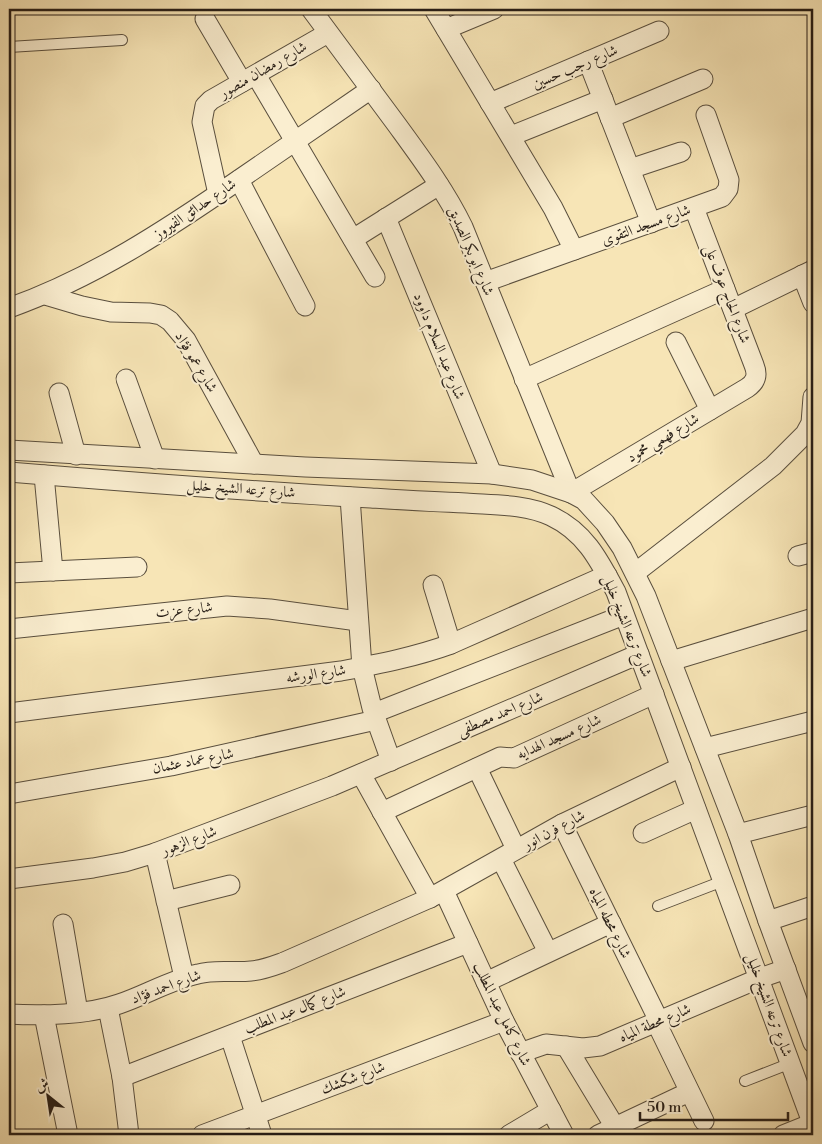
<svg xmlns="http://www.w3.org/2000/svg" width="822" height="1144" viewBox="0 0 822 1144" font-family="'Libre Bodoni',Amiri,serif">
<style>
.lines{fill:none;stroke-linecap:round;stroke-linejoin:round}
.service-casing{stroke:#5a4f3e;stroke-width:12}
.minor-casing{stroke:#5a4f3e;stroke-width:21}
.service{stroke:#faeed0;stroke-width:10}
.minor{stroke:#faeed0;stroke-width:19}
.labels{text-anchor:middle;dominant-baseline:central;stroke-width:4;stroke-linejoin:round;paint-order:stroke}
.street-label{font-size:15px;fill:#261d16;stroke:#faeed0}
</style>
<rect width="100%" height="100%" fill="#f7e5b6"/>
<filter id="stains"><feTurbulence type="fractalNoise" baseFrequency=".004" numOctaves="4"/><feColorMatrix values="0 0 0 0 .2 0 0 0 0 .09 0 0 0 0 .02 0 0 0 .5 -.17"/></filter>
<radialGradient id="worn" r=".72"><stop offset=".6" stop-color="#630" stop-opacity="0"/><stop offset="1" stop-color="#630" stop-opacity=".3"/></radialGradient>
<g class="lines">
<g class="service-casing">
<g id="service">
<path d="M9,47L122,40"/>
<path d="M658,906L723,881"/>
<path d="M745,1081L791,1063"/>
</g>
</g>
<g class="minor-casing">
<g id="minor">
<path d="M311,9C339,47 368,86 397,125C421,158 445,190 463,227L571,493L747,388C756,382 758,375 754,365L694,208"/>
<path d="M434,9L553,208L574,250"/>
<path d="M205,19L242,82"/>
<path d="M446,29L494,9"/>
<path d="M588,61L651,223"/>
<path d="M256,75L375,277"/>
<path d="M490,103L659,31"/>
<path d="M610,118L703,79"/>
<path d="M511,136L603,99"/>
<path d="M630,169L681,152"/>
<path d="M239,180L305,306"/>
<path d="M218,194L202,122L205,106L211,100L328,33"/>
<path d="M386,218L492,474"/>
<path d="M353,239L439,185"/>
<path d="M802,275L813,303"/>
<path d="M485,282L722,197L728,189L729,180L706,115"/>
<path d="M45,295L82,306L111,312L150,313L161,315L170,321L186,340L254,464"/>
<path d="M9,308C93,278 166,230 240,179C283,149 327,119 371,89"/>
<path d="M733,309L813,270"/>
<path d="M676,342L710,410"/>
<path d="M126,379L155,459"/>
<path d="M524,379L725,289"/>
<path d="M59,393L76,455"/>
<path d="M9,450L305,467L492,474L532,480L571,493L584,500L605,523L622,548L646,596L738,834L768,921L813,1043"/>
<path d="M9,472C129,482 250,491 371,498C403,500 434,502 466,503C493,505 526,504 551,516C585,532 599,560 616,592L813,1125"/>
<path d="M44,475L53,571"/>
<path d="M350,497L362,667L372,708L391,761"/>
<path d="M798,556L813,552"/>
<path d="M9,573L137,567"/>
<path d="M635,573L773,466L805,434L811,423L813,397"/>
<path d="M433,585L451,644"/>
<path d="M9,629L227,606L270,609L358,621"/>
<path d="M671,661L813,618"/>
<path d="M9,713L341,671C379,664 415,657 451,644L607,575"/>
<path d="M374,713L624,615"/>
<path d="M705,748L813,721"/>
<path d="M477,768L516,849"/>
<path d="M361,774L430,898"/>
<path d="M9,794L171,766L376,720"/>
<path d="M382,812L500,757L514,758L654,694"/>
<path d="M562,824L659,1021"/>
<path d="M643,833L696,809"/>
<path d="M738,834L813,815"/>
<path d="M155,853L184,977"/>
<path d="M501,859L548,952"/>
<path d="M9,879L93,868L125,862L155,853L332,786L639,654"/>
<path d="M444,891L504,1021L564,1135"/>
<path d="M166,901L230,885"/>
<path d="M768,921L813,906"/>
<path d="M63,924L78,1012"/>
<path d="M486,982L611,923"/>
<path d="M108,1008L122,1077L129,1135"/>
<path d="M9,1014C42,1016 88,1015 119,1004C146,995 170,980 198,974C215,969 233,973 251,971C263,970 273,966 284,962L430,898L562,824L681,767"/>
<path d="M44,1015L68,1135"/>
<path d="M656,1022L704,1121"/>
<path d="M230,1036L262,1135"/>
<path d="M566,1046L615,1127"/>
<path d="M520,1053L546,1044L583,1048L600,1046L760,978L786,969"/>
<path d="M122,1077L468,943"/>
<path d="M202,1135L504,1021"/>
<path d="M509,1135L551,1110"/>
<path d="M598,1135L689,1092"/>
<path d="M783,1135L813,1123"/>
</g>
</g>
<use href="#service" class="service"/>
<use href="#minor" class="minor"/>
</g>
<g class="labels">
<g class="street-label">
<text transform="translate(575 67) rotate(-23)">شارع رجب حسين</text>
<text transform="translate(263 70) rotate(-30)">شارع رمضان منصور</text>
<text transform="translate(195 209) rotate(-34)">شارع حدائق الفيروز</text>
<text transform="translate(646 225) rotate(-20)">شارع مسجد التقوى</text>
<text transform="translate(471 251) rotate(67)">شارع ابو بكر الصديق</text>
<text transform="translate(727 294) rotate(69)">شارع الحاج عوف على</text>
<text transform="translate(439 346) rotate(68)">شارع عبد السلام داوود</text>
<text transform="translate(196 362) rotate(59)">شارع عمو فؤاد</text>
<text transform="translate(663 438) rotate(-31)">شارع فهمي محمود</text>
<text transform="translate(241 489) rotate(4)">شارع ترعه الشيخ خليل</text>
<text transform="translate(184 610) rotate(-6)">شارع عزت</text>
<text transform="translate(627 626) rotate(68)">شارع ترعه الشيخ خليل</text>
<text transform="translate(316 674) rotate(-8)">شارع الورشه</text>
<text transform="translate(500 714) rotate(-23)">شارع احمد مصطفى</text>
<text transform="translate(559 737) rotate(-24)">شارع مسجد الهدايه</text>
<text transform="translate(193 761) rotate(-11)">شارع عماد عثمان</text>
<text transform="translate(554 830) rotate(-28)">شارع فرن انور</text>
<text transform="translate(189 841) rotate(-21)">شارع الزهور</text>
<text transform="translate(610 923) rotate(64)">شارع محطه المياه</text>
<text transform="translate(166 987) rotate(-20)">شارع احمد فؤاد</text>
<text transform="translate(769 1005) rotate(70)">شارع ترعه الشيخ خليل</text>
<text transform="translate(295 1010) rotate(-21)">شارع كمال عبد المطلب</text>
<text transform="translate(502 1014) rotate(64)">شارع كامل عبد المطلب</text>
<text transform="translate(655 1023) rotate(-23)">شارع محطة المياه</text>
<text transform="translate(353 1078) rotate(-21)">شارع شكشك</text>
</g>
</g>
<rect width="822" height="1144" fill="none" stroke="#f7e5b6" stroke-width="30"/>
<rect x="10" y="10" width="802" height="1124" fill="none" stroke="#261d16" stroke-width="2.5"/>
<rect x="15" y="15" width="792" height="1114" fill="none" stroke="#261d16"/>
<g transform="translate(48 1096) rotate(330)" stroke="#faeed0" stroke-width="4" paint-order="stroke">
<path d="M0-4L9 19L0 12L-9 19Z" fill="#261d16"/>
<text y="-8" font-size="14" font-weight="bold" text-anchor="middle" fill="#261d16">ش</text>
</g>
<path d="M640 1112v8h148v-8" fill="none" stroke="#261d16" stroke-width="2.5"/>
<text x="647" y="1112" font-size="15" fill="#261d16" stroke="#faeed0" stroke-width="4" paint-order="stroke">50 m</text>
<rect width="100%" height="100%" filter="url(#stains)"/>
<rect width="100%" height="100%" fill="url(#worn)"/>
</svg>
